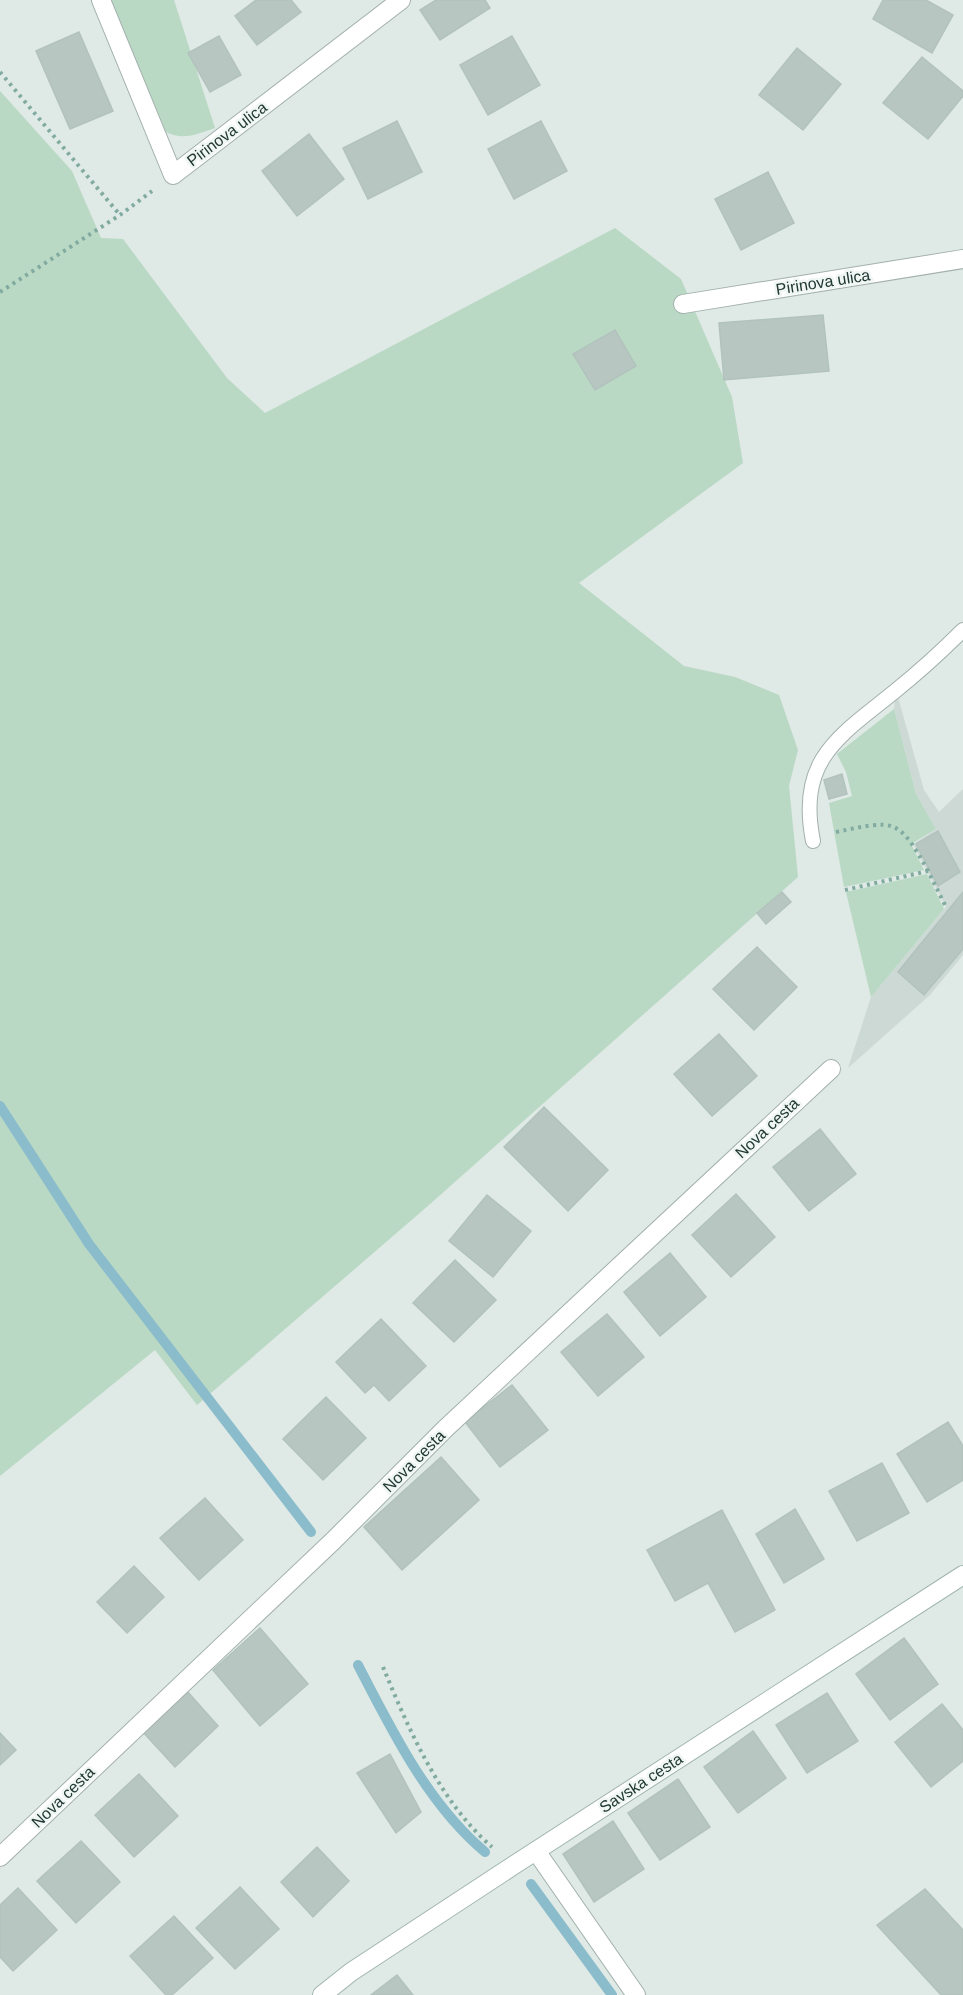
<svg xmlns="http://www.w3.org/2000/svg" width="963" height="1995" viewBox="0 0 963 1995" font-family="Arial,sans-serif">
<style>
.built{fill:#cdd9d4}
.green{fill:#b9d9c4}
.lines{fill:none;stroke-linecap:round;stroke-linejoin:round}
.stream{stroke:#8abccb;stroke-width:10}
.building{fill:#b7c6c1;stroke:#b2c2bd;stroke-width:1.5}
.lane-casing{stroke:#a2b0ac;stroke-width:16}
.street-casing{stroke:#a2b0ac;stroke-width:20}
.secondary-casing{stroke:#9fb4ae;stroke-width:20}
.path{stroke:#81aba1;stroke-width:4;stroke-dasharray:3 4.5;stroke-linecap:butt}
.lane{stroke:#fff;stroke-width:14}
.street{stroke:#fff;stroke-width:18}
.secondary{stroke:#fff;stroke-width:18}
.labels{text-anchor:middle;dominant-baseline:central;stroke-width:5;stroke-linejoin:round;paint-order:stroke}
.street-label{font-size:16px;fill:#213833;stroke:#eff6f3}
</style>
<rect width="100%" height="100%" fill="#dfe9e5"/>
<path class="built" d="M896,690L924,790L939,812L963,789V955L930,995L848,1068L871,997L946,907L913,844L936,829L916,794L894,709Z"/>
<g class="green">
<path d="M111,0H174L215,128C197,134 184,141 166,132Z"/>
<path d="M0,91L72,171L101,238L123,239L227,378L265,413L615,228L681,279L732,397L743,463L579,583L684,666L735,677L779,695L798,750L789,786L798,877L429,1205L197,1405L155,1350L0,1476Z"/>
<path d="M894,709L916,794L936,829L911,844L924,870L844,887L829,803L852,796L846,772L837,754Z"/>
<path d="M927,874L944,909L871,997L846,892Z"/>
</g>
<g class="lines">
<g class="stream">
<path d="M0,1106L89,1244L311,1532"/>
<path d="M358,1665C392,1731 428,1804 485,1852"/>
<path d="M531,1884L612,1995"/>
</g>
</g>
<g class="building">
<path d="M256,0H291L301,12L257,45L235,16Z"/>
<path d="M436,0H485L490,8L440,40L420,10Z"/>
<path d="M883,0H926L953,15L932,53L873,19Z"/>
<path d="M79,32L113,111L70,129L36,51Z"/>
<path d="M219,36L241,75L210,92L188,53Z"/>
<path d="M512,36L540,85L488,115L460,65Z"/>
<path d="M797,48L841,84L803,130L759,95Z"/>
<path d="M922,57L963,91V96L928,139L883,103Z"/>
<path d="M397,121L422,172L368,199L343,148Z"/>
<path d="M541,121L567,171L514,199L488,149Z"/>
<path d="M309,134L344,179L297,216L262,171Z"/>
<path d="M768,172L794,223L741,250L715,199Z"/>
<path d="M823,315L829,371L724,380L719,323Z"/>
<path d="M615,330L636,366L595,390L573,354Z"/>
<path d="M842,774L847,794L829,799L824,780Z"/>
<path d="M938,831L960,872L938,886L916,844Z"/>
<path d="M782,892L791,902L766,924L757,913Z"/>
<path d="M963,892V949L924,995L898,972Z"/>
<path d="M757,947L797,987L754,1030L713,989Z"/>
<path d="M719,1034L757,1076L712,1116L674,1074Z"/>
<path d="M544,1107L608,1170L568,1211L504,1147Z"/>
<path d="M820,1129L856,1174L809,1211L773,1167Z"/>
<path d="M736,1194L775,1237L731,1277L692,1235Z"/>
<path d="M487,1195L531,1231L493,1277L449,1241Z"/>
<path d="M670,1253L706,1297L660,1336L624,1292Z"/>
<path d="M455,1260L496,1300L454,1342L413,1303Z"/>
<path d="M607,1314L644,1357L598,1396L561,1352Z"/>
<path d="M381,1319L426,1366L389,1401L374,1385L365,1393L336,1362Z"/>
<path d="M512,1385L548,1430L500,1467L465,1422Z"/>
<path d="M326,1397L366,1438L323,1480L283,1439Z"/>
<path d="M948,1422L963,1446V1480L927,1502L897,1454Z"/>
<path d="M441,1457L479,1500L402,1570L364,1527Z"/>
<path d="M882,1463L909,1513L857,1541L829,1491Z"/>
<path d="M205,1498L243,1540L199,1580L160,1538Z"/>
<path d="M795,1509L824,1559L784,1583L756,1534Z"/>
<path d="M722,1510L775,1610L735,1632L708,1583L675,1601L647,1550Z"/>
<path d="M134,1566L164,1597L127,1633L97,1602Z"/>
<path d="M260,1628L308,1684L260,1726L213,1670Z"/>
<path d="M904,1638L938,1684L890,1720L856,1674Z"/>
<path d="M186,1690L218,1726L175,1767L142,1731Z"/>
<path d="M827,1693L858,1741L807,1773L776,1725Z"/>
<path d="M942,1704L963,1730V1761L931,1787L895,1742Z"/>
<path d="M753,1731L786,1778L738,1813L704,1767Z"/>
<path d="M0,1733L16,1750L0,1765Z"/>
<path d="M390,1754L421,1812L396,1833L357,1773Z"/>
<path d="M139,1774L178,1816L134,1857L95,1815Z"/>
<path d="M678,1779L710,1827L660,1860L628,1813Z"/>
<path d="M613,1821L644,1869L594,1902L563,1854Z"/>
<path d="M81,1841L120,1882L76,1923L37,1881Z"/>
<path d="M317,1847L349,1881L313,1917L281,1882Z"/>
<path d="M240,1887L279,1929L235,1969L196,1928Z"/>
<path d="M18,1888L57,1930L13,1971L0,1957V1905Z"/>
<path d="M925,1889L963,1930V1995H941L877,1925Z"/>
<path d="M174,1916L213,1958L172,1995H166L130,1956Z"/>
<path d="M397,1975L413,1995H371Z"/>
</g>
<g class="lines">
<g class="lane-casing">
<path id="lane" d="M813,841C797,760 838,737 894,692C919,672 941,652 963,630"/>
</g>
<g class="street-casing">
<g id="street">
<path d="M101,0L173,175L401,0"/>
<path d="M683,304L963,259"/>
<path d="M536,1851L636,1995"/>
<path d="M0,1857L334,1540L446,1428L831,1069"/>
</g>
</g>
<g class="secondary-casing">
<path id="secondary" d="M322,1995L351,1972L514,1865L963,1575"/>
</g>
<g class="path">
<path d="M0,72L120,215"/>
<path d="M0,292L120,215L152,191"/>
<path d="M836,832C895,820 898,817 928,871"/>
<path d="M845,890L928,871L946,907"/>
<path d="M383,1667C409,1730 440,1802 492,1847"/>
</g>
<use href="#lane" class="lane"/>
<use href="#street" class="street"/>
<use href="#secondary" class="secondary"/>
</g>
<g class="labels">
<g class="street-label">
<text transform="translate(227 134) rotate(-37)">Pirinova ulica</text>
<text transform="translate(823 282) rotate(-9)">Pirinova ulica</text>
<text transform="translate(767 1128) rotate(-43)">Nova cesta</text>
<text transform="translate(414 1461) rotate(-45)">Nova cesta</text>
<text transform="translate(641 1783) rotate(-33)">Savska cesta</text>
<text transform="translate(63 1797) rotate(-44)">Nova cesta</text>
</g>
</g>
</svg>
